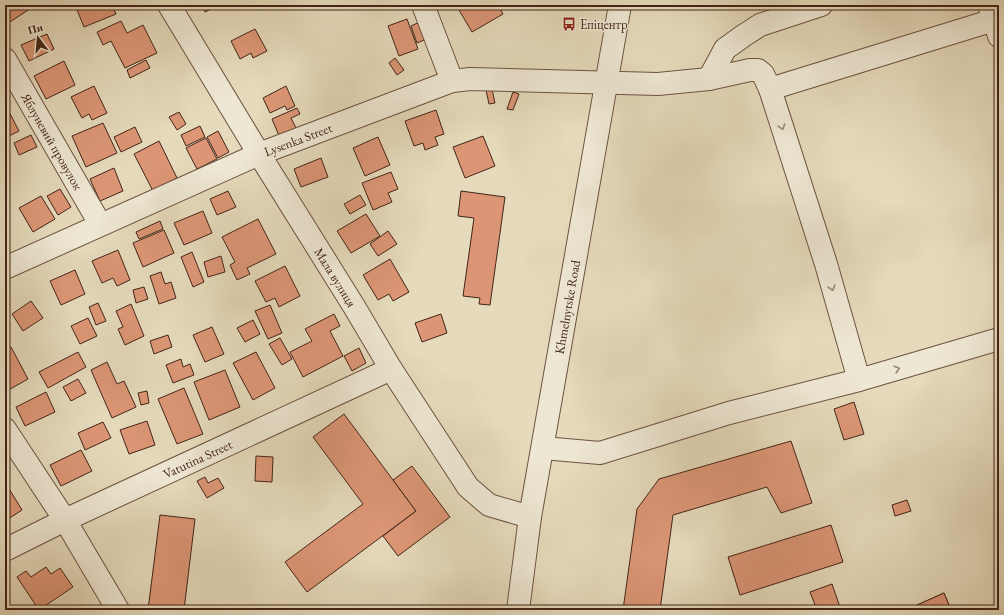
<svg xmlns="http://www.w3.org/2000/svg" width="1004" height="615" viewBox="0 0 1004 615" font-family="'EB Garamond',serif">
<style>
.building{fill:#dc9676;stroke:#432417}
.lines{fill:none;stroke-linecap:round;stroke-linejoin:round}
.minor-casing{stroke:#6c5240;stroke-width:24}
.minor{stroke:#eee7d3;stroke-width:22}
.oneway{stroke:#988675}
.labels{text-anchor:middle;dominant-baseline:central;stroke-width:3;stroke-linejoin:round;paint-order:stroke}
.poi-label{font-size:13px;fill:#432417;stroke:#eee7d3;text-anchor:start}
.street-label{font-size:13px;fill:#432417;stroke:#eee7d3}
</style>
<rect width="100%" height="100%" fill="#e5dabb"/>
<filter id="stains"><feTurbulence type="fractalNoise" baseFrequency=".005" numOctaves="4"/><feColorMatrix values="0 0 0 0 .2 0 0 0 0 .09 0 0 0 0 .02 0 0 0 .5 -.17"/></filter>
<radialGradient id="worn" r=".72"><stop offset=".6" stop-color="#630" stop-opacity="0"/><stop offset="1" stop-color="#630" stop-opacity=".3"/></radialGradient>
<g class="building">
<path d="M5,5H31L33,7L5,25Z"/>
<path d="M75,5H112L116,14L84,27Z"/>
<path d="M202,5H219L205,12Z"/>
<path d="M456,5H498L503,14L472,32Z"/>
<path d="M407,19L418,49L399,56L388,26Z"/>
<path d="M121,21L127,33L143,25L157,53L125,68L111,41L103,45L97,32Z"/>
<path d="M422,21L429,38L417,43L411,26Z"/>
<path d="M255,29L267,51L253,58L251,53L240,59L231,41Z"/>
<path d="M47,34L54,49L29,61L21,45Z"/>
<path d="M395,58L404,70L397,75L389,63Z"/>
<path d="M146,60L150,68L130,78L127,70Z"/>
<path d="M64,61L75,85L46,99L34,76Z"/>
<path d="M94,86L107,113L92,120L89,114L82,118L71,97Z"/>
<path d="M286,86L295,106L287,110L285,106L270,113L263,98Z"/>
<path d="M492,89L495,103L489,104L486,90Z"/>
<path d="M513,92L519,94L513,110L507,109Z"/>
<path d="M6,106L19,131L5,138V107Z"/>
<path d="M297,108L300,114L291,118L297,130L280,138L272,119Z"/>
<path d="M436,110L444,134L435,137L438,145L425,150L423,143L414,146L405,121Z"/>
<path d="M179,112L186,124L177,130L169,117Z"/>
<path d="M103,123L117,153L86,167L72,136Z"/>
<path d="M200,126L205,137L186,146L181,135Z"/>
<path d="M135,127L142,142L121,152L114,137Z"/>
<path d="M218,131L229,152L218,158L207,137Z"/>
<path d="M31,135L37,147L19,155L14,143Z"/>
<path d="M483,136L495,166L465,178L453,147Z"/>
<path d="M378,137L390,165L365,176L353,148Z"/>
<path d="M206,138L217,159L197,169L186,148Z"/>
<path d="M159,141L177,178L153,191L134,154Z"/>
<path d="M321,158L328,177L301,187L294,169Z"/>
<path d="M114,168L123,191L100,201L90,179Z"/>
<path d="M391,172L398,189L388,193L392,202L373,210L362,183Z"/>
<path d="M60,189L71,207L58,215L47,196Z"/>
<path d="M228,191L236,207L217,215L210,199Z"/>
<path d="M461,191L505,197L490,305L479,304L480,298L463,296L474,218L458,216Z"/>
<path d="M360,195L366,205L350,214L344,204Z"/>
<path d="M41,196L55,219L33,232L19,208Z"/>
<path d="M203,211L212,233L184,245L174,223Z"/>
<path d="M366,214L380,236L351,253L337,231Z"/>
<path d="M258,219L276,254L247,268L250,274L237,280L230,265L235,262L222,237Z"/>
<path d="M160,221L163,229L139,239L136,232Z"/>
<path d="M164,230L174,253L143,267L133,243Z"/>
<path d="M388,231L397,244L378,256L370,244Z"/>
<path d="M118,250L130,280L117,286L113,278L102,283L92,261Z"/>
<path d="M192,252L204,282L193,287L181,257Z"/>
<path d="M221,256L225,272L208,277L204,262Z"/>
<path d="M390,259L409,292L393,301L389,294L378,300L363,275Z"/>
<path d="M285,266L300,296L279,307L275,298L266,302L255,281Z"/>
<path d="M75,270L85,294L61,305L50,281Z"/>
<path d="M161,272L165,284L171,282L176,298L159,304L150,276Z"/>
<path d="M144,287L148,299L136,303L133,290Z"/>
<path d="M31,301L43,318L23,331L12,314Z"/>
<path d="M98,303L106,321L96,325L89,307Z"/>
<path d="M131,304L144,336L125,345L118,329L123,327L116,311Z"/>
<path d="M270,305L282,333L268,339L255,311Z"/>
<path d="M334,314L340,326L330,331L343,356L303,377L290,352L312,341L305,329Z"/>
<path d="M441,314L447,333L422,342L415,323Z"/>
<path d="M88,318L97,336L80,344L71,326Z"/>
<path d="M253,320L260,334L245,342L237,328Z"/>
<path d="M212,327L224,354L205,362L193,335Z"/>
<path d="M168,335L172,347L154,354L150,341Z"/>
<path d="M280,338L292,359L282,365L269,344Z"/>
<path d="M11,347L28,379L5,392V351Z"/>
<path d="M359,348L366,363L352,371L344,356Z"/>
<path d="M78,352L86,367L48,388L39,372Z"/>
<path d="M256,352L275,388L253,400L233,363Z"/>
<path d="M181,359L183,367L190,364L194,375L173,383L166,365Z"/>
<path d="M107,362L117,384L124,381L136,407L112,418L91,370Z"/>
<path d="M225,370L240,407L209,420L194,382Z"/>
<path d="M78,379L86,393L71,401L63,387Z"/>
<path d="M184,388L203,434L177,444L158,399Z"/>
<path d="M147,391L149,403L141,405L138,393Z"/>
<path d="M46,392L55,412L25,426L16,407Z"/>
<path d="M854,402L864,434L844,440L834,409Z"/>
<path d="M344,414L416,511L307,592L285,562L363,504L313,437Z"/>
<path d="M147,421L155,445L129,454L120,430Z"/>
<path d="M103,422L111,438L85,450L78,433Z"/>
<path d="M791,441L812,503L781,513L767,487L673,515L660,610H623L637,509L659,479Z"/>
<path d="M81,450L92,471L61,486L50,465Z"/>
<path d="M256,456L273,457L272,482L255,481Z"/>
<path d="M412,466L450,517L398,556L383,536L416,511L393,480Z"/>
<path d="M205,477L208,483L218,478L224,488L207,498L197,481Z"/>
<path d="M8,487L22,510L5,521V489Z"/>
<path d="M907,500L911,511L895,516L892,505Z"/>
<path d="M160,515L195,519L184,610H148Z"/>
<path d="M831,525L843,562L740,595L728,557Z"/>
<path d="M46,567L51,574L60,568L73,587L39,610L17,577L26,571L31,577Z"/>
<path d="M832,584L841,610H817L810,592Z"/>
<path d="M944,593L951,610H906Z"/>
<path d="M944,593L951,610H906Z"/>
</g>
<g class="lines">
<g class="minor-casing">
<g id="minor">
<path id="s1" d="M169,5L259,154L355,308L391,369L468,487L489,505L530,517"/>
<path d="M423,5L452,81"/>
<path d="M989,5L999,36"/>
<path id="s2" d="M5,59L100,224"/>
<path d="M709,79L725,49L743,36L760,25L821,5"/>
<path d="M770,89L994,20"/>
<path id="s3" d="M5,268L259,154L452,81L470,79L658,84L709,79L750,70H758L763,74L770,89L826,264L859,380"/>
<path d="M5,429L65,520L118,610"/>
<path d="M543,448L600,453L729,413L859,380L999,339"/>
<path id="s4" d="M5,550L65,520L391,369"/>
<path id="s5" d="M518,610L530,517L620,5"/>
</g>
</g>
<use href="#minor" class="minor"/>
</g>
<defs><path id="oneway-chevron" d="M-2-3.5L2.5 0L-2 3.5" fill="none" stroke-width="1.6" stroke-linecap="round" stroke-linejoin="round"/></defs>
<g class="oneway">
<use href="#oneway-chevron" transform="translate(782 127) rotate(72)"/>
<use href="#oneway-chevron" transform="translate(832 288) rotate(74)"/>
<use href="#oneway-chevron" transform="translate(897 369) rotate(-16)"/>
</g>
<defs>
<g id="bus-bare" transform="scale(1.08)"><path d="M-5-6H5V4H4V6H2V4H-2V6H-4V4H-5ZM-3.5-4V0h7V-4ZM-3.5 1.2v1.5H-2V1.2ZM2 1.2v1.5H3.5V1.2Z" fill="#8f2418" stroke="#eee7d3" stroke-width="2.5" paint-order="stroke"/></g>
</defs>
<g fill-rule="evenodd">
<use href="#bus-bare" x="569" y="24"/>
</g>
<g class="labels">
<g class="poi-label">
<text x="580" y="24">Епіцентр</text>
</g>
<g class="street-label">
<text stroke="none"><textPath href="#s3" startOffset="320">Lysenka Street</textPath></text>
<text stroke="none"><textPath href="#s2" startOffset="95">Яблуневий провулок</textPath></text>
<text stroke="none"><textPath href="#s1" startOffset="319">Мала вулиця</textPath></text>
<text stroke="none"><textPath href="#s5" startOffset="307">Khmelnytske Road</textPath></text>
<text stroke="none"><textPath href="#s4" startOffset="213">Vatutina Street</textPath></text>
</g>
</g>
<rect width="1004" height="615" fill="none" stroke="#e5dabb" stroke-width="20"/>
<rect x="6" y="6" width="992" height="603" fill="none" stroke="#432417" stroke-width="2"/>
<rect x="10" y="10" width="984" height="595" fill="none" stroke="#432417"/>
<g transform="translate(38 38) rotate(344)" stroke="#eee7d3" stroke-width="3" paint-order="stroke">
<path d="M0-3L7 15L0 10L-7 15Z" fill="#432417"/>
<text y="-6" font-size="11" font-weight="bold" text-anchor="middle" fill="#432417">Пн</text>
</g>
<rect width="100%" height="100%" filter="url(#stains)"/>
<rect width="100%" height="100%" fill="url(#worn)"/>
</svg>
